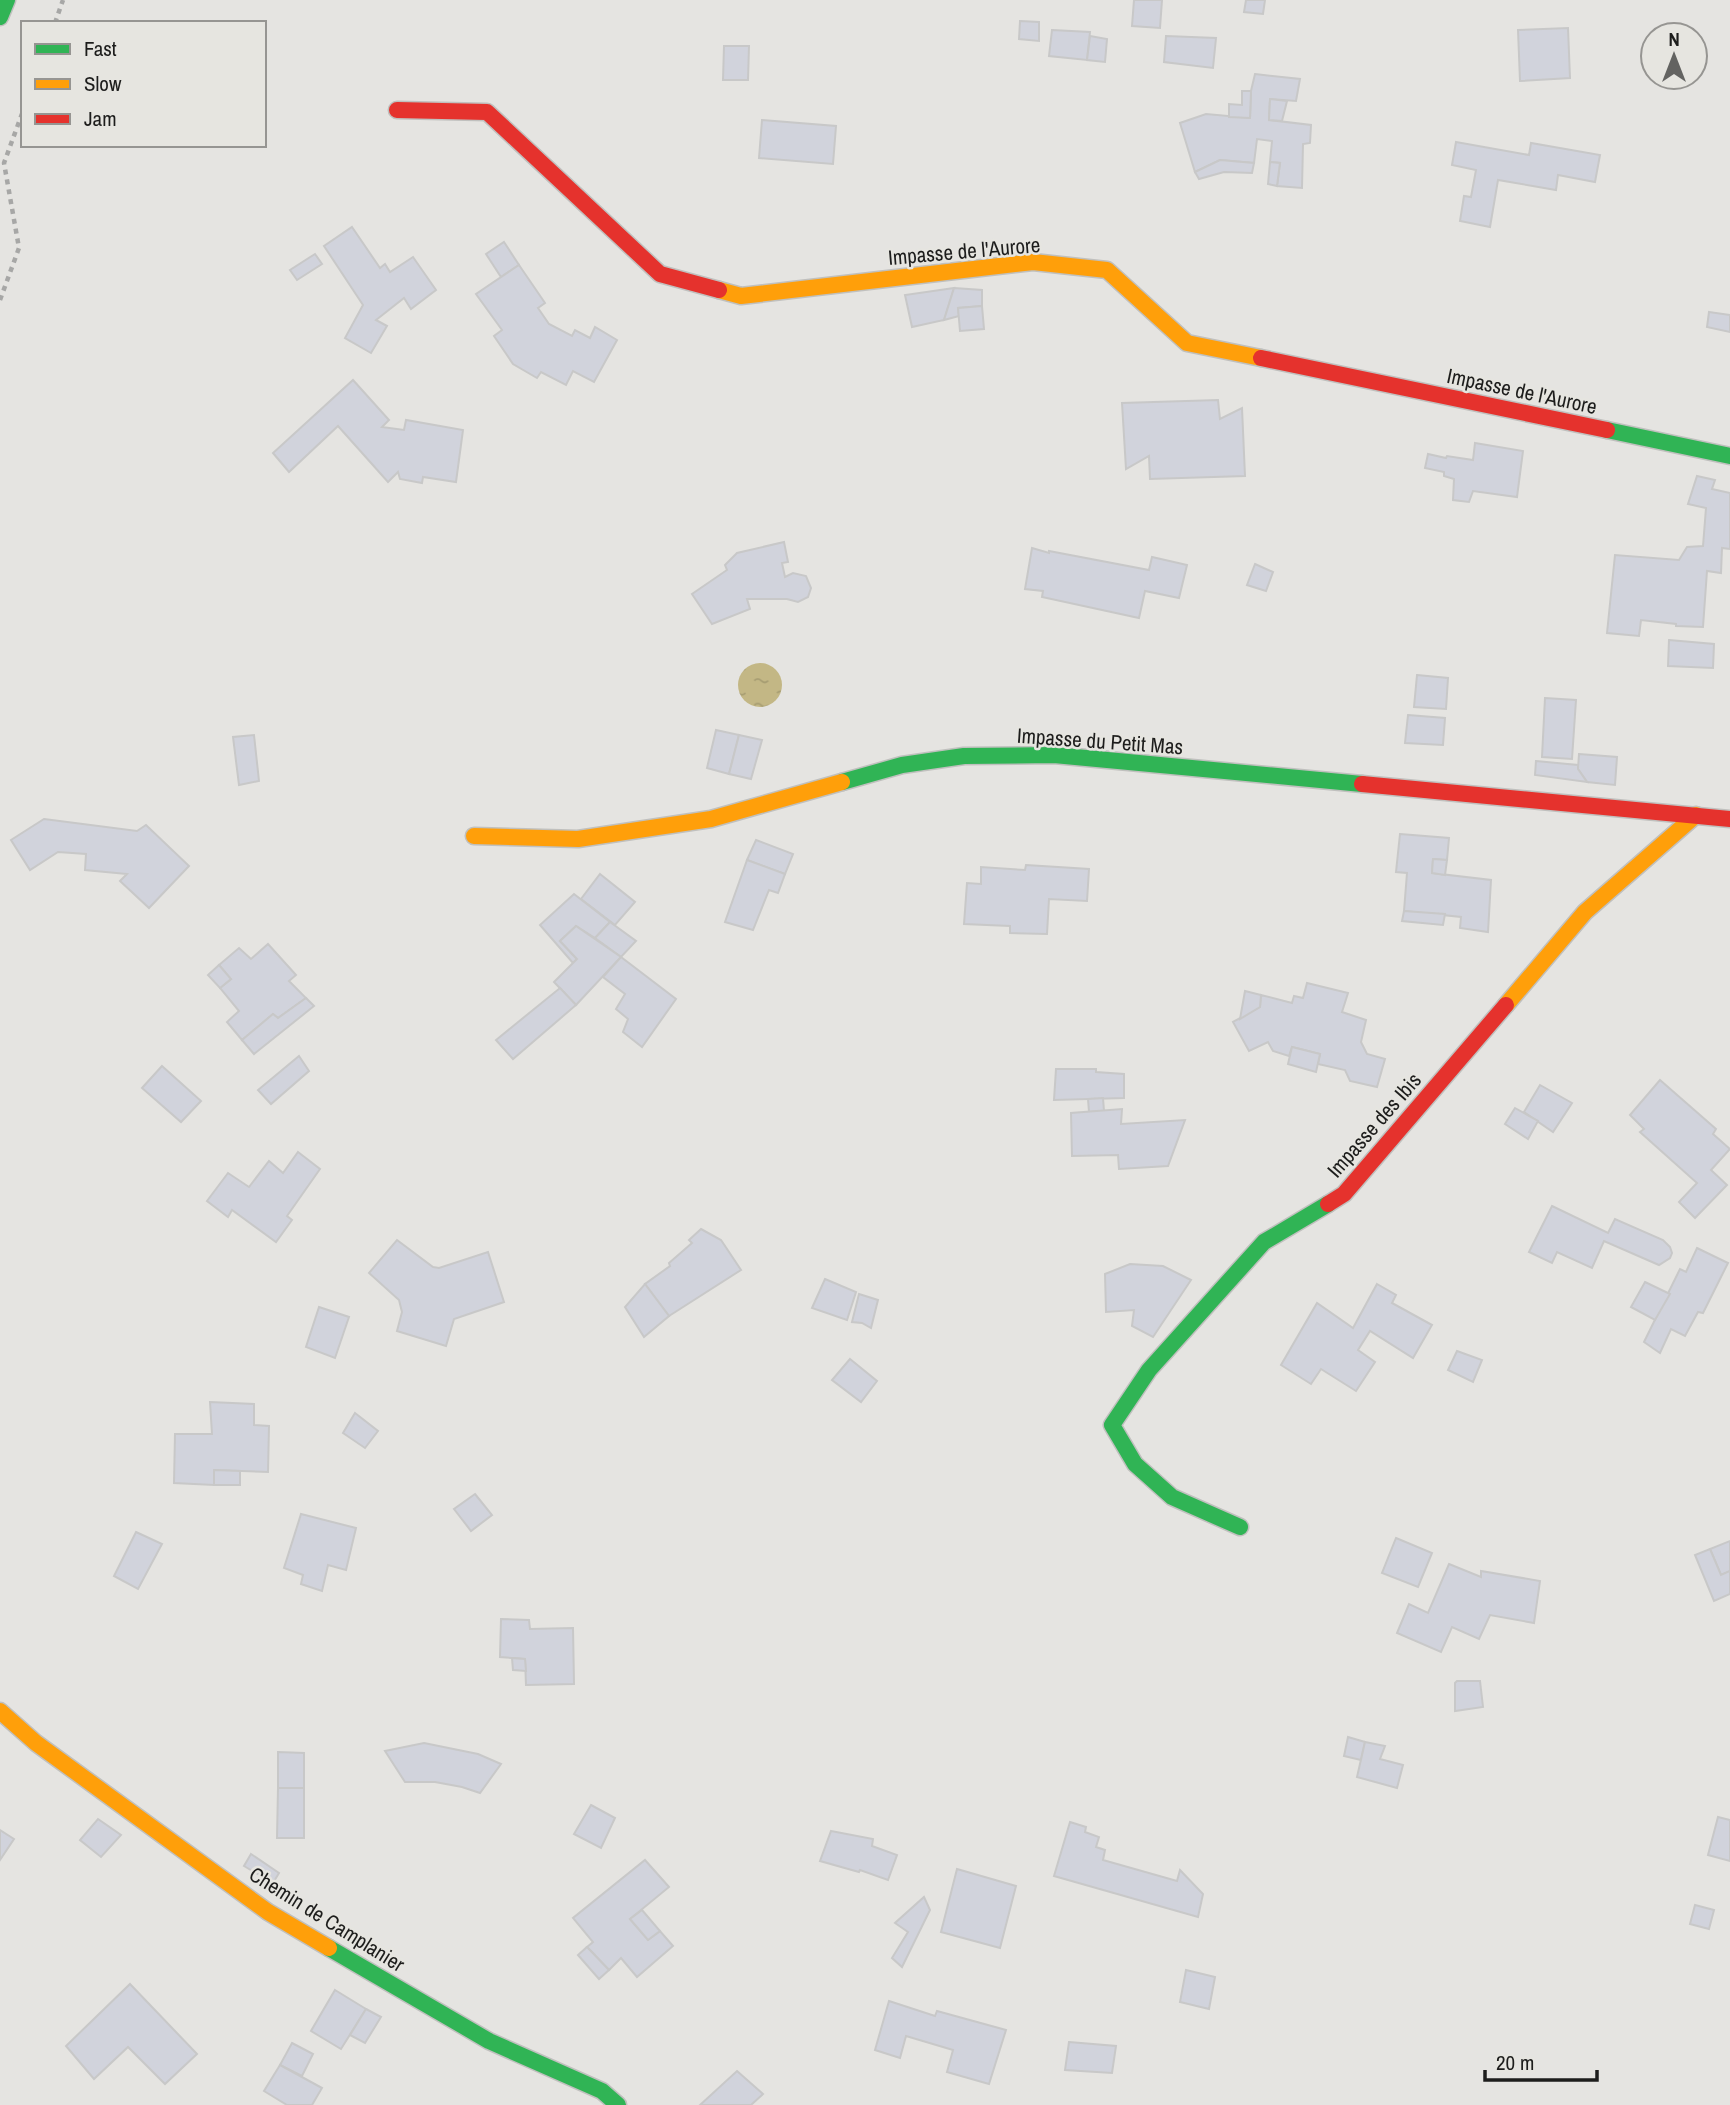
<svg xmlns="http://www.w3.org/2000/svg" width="1730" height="2105" viewBox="0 0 1730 2105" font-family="'Archivo Narrow',sans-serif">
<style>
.water{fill:url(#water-ripples)}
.building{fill:#d1d3dc;stroke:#c8c8c8;stroke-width:2}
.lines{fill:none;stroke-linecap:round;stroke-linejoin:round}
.fast-casing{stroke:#c0c0be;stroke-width:19}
.slow-casing{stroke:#c0c0be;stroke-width:19}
.jam-casing{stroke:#c0c0be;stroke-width:19}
.path{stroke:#a7a7a6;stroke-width:4.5;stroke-dasharray:5 5;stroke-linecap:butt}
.fast{stroke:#30b455;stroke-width:16}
.slow{stroke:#ff9f0a;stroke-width:16}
.jam{stroke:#e5322d;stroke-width:16}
.labels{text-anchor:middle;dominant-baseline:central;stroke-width:5;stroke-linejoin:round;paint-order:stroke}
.street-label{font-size:21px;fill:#1d1d1c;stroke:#e6e5e0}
</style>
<defs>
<pattern id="water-ripples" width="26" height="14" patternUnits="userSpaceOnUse" patternTransform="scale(1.75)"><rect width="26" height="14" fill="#c3b785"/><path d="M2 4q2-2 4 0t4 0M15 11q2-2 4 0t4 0" fill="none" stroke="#a79d72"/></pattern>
</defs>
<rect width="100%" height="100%" fill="#e5e4e1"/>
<circle class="water" cx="760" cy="685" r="22"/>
<g class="building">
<path d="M1134,0H1162L1160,28L1132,26Z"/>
<path d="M1246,0H1265L1263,14L1244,12Z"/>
<path d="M1020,21L1039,22V41L1019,39Z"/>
<path d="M1568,28L1570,78L1520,81L1518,30Z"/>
<path d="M1052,30L1090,32L1087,60L1049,56Z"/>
<path d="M1090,36L1107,39L1105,62L1087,60Z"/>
<path d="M1166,36L1216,38L1213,68L1164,62Z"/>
<path d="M724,46H749L748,80H723Z"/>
<path d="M1255,74L1300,79L1296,101L1270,99L1269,120L1311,125L1310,143L1303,144L1302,188L1277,186L1280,163L1270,162L1272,141L1257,139L1254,163L1220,160L1195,172L1180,123L1206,114L1250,118L1251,91Z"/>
<path d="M1242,91H1251L1250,118L1229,117V104L1242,105Z"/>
<path d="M1270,99L1287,101L1282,121L1269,120Z"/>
<path d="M762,120L836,126L833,164L759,158Z"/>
<path d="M1456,142L1529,155L1531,143L1600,155L1595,182L1558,175L1556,190L1498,180L1490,227L1460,221L1464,196L1471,197L1476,170L1452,165Z"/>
<path d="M1220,160L1254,163L1252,173L1224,172L1199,179L1195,172Z"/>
<path d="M1270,162L1280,163L1277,186L1268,184Z"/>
<path d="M352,227L380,268L385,264L390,272L413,257L436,290L411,309L404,298L376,320L387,326L371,353L345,338L363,305L324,246Z"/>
<path d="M504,242L519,265L501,277L486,254Z"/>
<path d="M315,254L322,264L297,280L290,270Z"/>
<path d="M519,265L545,303L538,308L549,324L572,336L575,330L590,338L595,327L617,340L594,382L573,371L566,385L541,372L537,378L513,364L494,336L502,330L476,294Z"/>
<path d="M954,288L944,320L912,327L905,295Z"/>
<path d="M954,288L982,290V306L958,308L959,316L944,320Z"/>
<path d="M982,306L984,329L960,331L958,308Z"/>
<path d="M1709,312L1730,315V332L1707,327Z"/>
<path d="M353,380L389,420L382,427L404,430L406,420L463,430L456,482L423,477L422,483L400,479L398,472L388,482L338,426L289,472L273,453Z"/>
<path d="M1218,400L1220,419L1242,408L1245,476L1150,479L1149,456L1126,469L1122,403Z"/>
<path d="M1475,443L1523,451L1517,497L1473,491L1469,502L1453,500L1454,479L1444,476V472L1425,468L1428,454L1446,458L1447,456L1473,460Z"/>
<path d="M1697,476L1715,480L1712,489L1730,493V549L1722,548L1721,573L1707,571L1703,627L1676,626V624L1641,620L1639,636L1607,633L1615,555L1679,560L1687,547L1703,546L1706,508L1688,504Z"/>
<path d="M784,542L788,562L782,563L785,577L793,573L806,576L811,588L808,597L798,602L787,599H747L750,609L712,624L692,594L727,570L725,565L737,553Z"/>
<path d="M1032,548L1049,553V551L1149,570L1152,557L1187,565L1179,598L1145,591L1139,618L1042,597L1043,591L1025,589Z"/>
<path d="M1255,564L1273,572L1266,591L1247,585Z"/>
<path d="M1669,640L1714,644L1713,668L1668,666Z"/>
<path d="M1417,675L1448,678L1446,709L1414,707Z"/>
<path d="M1545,698L1576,700L1572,759L1542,757Z"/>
<path d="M1408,715L1445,718L1443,745L1405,743Z"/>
<path d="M716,730L739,735L729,774L707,768Z"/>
<path d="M254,735L259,781L239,785L233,737Z"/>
<path d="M739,735L762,740L751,779L729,774Z"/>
<path d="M1579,754L1617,757L1615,785L1587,782L1578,769Z"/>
<path d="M1536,761L1578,765V769L1587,782L1535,775Z"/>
<path d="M44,819L137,831L146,825L189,866L149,908L120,881L127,874L85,870L86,854L58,852L30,870L11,840Z"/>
<path d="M1400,834L1449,838L1447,860L1433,859L1432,873L1491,880L1488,932L1460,928L1461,917L1404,911L1407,873L1396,872Z"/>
<path d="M756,840L793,854L785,874L747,860Z"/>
<path d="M1433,859L1447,860L1445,875L1432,873Z"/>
<path d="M747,860L785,874L778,893L769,890L753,930L725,922Z"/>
<path d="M1026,865L1089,869L1087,901L1049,899L1047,934L1010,933V926L964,924L967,883L981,884V867L1025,870Z"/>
<path d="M600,874L635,902L615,925L581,899Z"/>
<path d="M574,894L610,922L595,938L576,926L560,941L577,959L573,963L540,925Z"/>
<path d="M1404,911L1445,914L1443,925L1402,921Z"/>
<path d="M610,922L636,941L621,957L595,938Z"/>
<path d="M576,926L621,957L576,1005L554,982L577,959L560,941Z"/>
<path d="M268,944L296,975L289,981L306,998L278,1018L273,1014L242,1040L227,1022L239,1011L220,988L231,979L219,965L239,948L251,959Z"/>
<path d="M621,957L676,999L642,1047L623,1032L628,1019L616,1009L625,994L603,977Z"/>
<path d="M219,965L231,979L220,988L208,975Z"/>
<path d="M1307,983L1348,993L1342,1012L1366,1020L1361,1042L1367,1054L1385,1059L1377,1087L1350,1081L1345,1070L1318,1064L1320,1054L1292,1047L1289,1056L1273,1051L1268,1042L1249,1051L1233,1022L1260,1007L1261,995L1292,1003L1294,996L1303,998Z"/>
<path d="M560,988L576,1005L513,1059L496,1040Z"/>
<path d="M1245,991L1261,995L1260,1007L1240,1019Z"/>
<path d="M306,998L314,1006L254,1054L242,1040L273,1014L278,1018Z"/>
<path d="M1292,1047L1320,1054L1316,1072L1288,1064Z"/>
<path d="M299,1056L309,1071L271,1104L258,1090Z"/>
<path d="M162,1066L201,1101L181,1122L142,1088Z"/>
<path d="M1056,1069H1096V1072L1124,1074V1098L1054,1100Z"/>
<path d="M1660,1080L1716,1129L1713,1134L1730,1149L1711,1170L1727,1185L1695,1218L1679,1202L1697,1183L1640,1132L1644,1129L1630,1115Z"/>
<path d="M1540,1085L1572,1103L1553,1132L1524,1112Z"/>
<path d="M1103,1098L1104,1111L1089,1112L1088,1099Z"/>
<path d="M1515,1108L1538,1121L1528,1139L1505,1124Z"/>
<path d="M1122,1109L1121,1124L1185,1120L1168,1166L1119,1169L1118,1155L1072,1156L1071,1113Z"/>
<path d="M298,1152L320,1169L287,1216L292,1220L276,1242L232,1210L228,1217L207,1201L228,1173L249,1187L269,1161L283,1173Z"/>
<path d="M1552,1206L1608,1233L1615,1219L1663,1240L1670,1247L1672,1253L1670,1258L1659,1265L1604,1241L1592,1268L1557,1252L1552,1263L1529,1252Z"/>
<path d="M701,1229L721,1240L741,1270L669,1316L645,1284L670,1266L669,1263L692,1243L689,1240Z"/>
<path d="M397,1240L433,1267L439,1268L488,1252L504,1302L454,1319L446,1346L397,1331L402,1312L399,1300L369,1273Z"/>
<path d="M1697,1248L1728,1263L1703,1313L1698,1312L1685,1336L1671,1329L1660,1353L1644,1342L1680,1269L1686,1272Z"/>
<path d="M1130,1264L1163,1266L1191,1280L1153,1337L1132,1326L1134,1310L1106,1312L1105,1274Z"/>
<path d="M825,1279L856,1292L847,1320L812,1308Z"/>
<path d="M1645,1282L1670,1294L1655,1320L1631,1307Z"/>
<path d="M645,1284L669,1316L644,1337L625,1307Z"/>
<path d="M1377,1284L1396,1295L1392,1303L1432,1325L1413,1358L1370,1331L1358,1350L1375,1362L1356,1391L1321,1369L1311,1384L1281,1365L1317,1303L1353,1328Z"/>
<path d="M859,1294L878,1300L871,1328L862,1323L852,1322Z"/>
<path d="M319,1307L349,1317L335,1358L306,1347Z"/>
<path d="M1457,1351L1482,1360L1473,1382L1448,1370Z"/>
<path d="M850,1359L877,1381L861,1402L832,1380Z"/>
<path d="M210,1402L254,1404V1425L269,1426L268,1472L214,1470V1485L174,1483L175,1434H212Z"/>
<path d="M355,1413L378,1431L365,1448L343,1433Z"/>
<path d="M214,1470L240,1471V1485H214Z"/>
<path d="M475,1494L492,1515L471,1531L454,1509Z"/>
<path d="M301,1514L356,1528L346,1570L328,1565L322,1591L301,1584L303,1575L284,1568Z"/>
<path d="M136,1532L162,1544L138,1589L114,1576Z"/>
<path d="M1396,1538L1432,1553L1418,1587L1382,1573Z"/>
<path d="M1730,1541V1571L1721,1575L1710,1549Z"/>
<path d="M1710,1549L1721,1575L1730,1571V1594L1714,1601L1695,1555Z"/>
<path d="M1449,1564L1481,1577V1571L1540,1581L1534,1623L1490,1615L1479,1639L1452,1627L1441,1652L1397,1633L1409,1604L1428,1613Z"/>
<path d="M501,1619L529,1620L530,1629L573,1628L574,1684L526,1685L525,1659L500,1657Z"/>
<path d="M512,1658L525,1659L526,1671L513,1670Z"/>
<path d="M1457,1681H1480L1483,1707L1455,1711V1683Z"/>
<path d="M1348,1737L1365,1742L1361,1760L1344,1756Z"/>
<path d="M1365,1742L1385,1746L1380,1759L1403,1765L1397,1788L1357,1777Z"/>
<path d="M424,1743L478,1754L501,1764L480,1793L462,1787L435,1782H405L385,1751Z"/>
<path d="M278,1752L304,1753V1788H278Z"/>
<path d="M278,1788H304V1838H277Z"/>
<path d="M591,1805L615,1818L601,1848L574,1834Z"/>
<path d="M1718,1817L1730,1820V1861L1708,1855Z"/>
<path d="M98,1819L121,1835L101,1857L80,1840Z"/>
<path d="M1070,1822L1086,1827L1085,1832L1099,1837L1096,1847L1105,1850L1103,1860L1177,1881L1180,1870L1203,1894L1198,1917L1054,1876Z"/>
<path d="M0,1830L14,1839L0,1860Z"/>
<path d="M831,1831L873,1839L872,1846L897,1855L888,1880L860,1870L859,1872L820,1861Z"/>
<path d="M251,1854L279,1873L273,1883L244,1866Z"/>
<path d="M645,1860L669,1887L630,1919L648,1940L660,1931L673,1946L637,1977L621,1958L609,1970L587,1947L593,1942L573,1918Z"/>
<path d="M957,1869L1016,1886L1000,1948L941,1932Z"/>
<path d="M924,1897L930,1910L902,1967L892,1958L908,1932L895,1923Z"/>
<path d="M1695,1905L1714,1910L1709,1929L1690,1924Z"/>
<path d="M642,1910L660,1931L648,1940L630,1919Z"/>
<path d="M587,1947L609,1970L599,1979L578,1955Z"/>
<path d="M1186,1970L1215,1977L1209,2009L1180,2002Z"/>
<path d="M130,1984L197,2054L165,2084L128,2047L94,2079L66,2046Z"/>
<path d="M335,1990L366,2009L341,2049L311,2031Z"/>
<path d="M889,2001L935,2016L937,2011L1006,2030L989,2084L947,2072L953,2050L906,2036L900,2058L875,2050Z"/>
<path d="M366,2009L381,2017L365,2043L350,2035Z"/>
<path d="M1069,2042L1116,2046L1112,2073L1065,2070Z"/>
<path d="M292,2043L313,2054L302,2076L280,2065Z"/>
<path d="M280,2065L322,2088L312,2105H287L264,2091Z"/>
<path d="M737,2071L763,2094L751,2105H700Z"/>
</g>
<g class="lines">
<g class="fast-casing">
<g id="fast">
<path d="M0,17L7,0"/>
<path d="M1607,430L1730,456"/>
<path d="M842,782L902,765L964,756L1054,755L1362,784"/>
<path d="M1240,1527L1172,1497L1135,1464L1112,1425L1149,1370L1264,1242L1328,1204"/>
<path d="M329,1948L489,2041L602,2091L618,2105"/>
</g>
</g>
<g class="slow-casing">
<g id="slow">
<path d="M719,290L741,296L1033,262L1107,270L1187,343L1261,358"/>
<path d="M474,836L578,839L711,819L842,782"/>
<path d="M1506,1005L1585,912L1696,815"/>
<path d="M0,1711L36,1743L268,1912L329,1948"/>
</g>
</g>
<g class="jam-casing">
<g id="jam">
<path d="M397,110L487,112L660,274L719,290"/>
<path d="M1261,358L1607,430"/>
<path d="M1362,784L1730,819"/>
<path d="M1328,1204L1344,1194L1506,1005"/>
</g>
</g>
<g class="path">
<path d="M55,23L63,0"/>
<path d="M0,300L19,248L4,163L23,111"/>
</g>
<use href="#fast" class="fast"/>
<use href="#slow" class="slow"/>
<use href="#jam" class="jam"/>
</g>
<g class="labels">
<g class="street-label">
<text transform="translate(964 251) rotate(-5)">Impasse de l'Aurore</text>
<text transform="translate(1522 391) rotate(12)">Impasse de l'Aurore</text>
<text transform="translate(1100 741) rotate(4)">Impasse du Petit Mas</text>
<text transform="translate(1374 1125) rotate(-49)">Impasse des Ibis</text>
<text transform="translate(327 1919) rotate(32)">Chemin de Camplanier</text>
</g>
</g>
<rect x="21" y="21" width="245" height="126" fill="#e6e5e0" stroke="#969592" stroke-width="2"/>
<rect x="35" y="44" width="35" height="10" fill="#30b455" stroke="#969592" stroke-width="2"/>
<text x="84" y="56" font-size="21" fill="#1d1d1c">Fast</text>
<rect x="35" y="79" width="35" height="10" fill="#ff9f0a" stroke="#969592" stroke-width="2"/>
<text x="84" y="91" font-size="21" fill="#1d1d1c">Slow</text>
<rect x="35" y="114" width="35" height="10" fill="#e5322d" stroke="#969592" stroke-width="2"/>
<text x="84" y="126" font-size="21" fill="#1d1d1c">Jam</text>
<g transform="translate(1674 56)"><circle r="33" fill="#e6e5e0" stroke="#969592" stroke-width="2"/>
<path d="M0-5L12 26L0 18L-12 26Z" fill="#636361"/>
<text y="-10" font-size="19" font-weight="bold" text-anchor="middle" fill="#1d1d1c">N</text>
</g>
<path d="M1485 2070v10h112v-10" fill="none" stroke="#1d1d1c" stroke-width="3.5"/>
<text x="1496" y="2070" font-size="21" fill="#1d1d1c" stroke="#e6e5e0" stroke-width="5" paint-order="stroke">20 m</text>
</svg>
